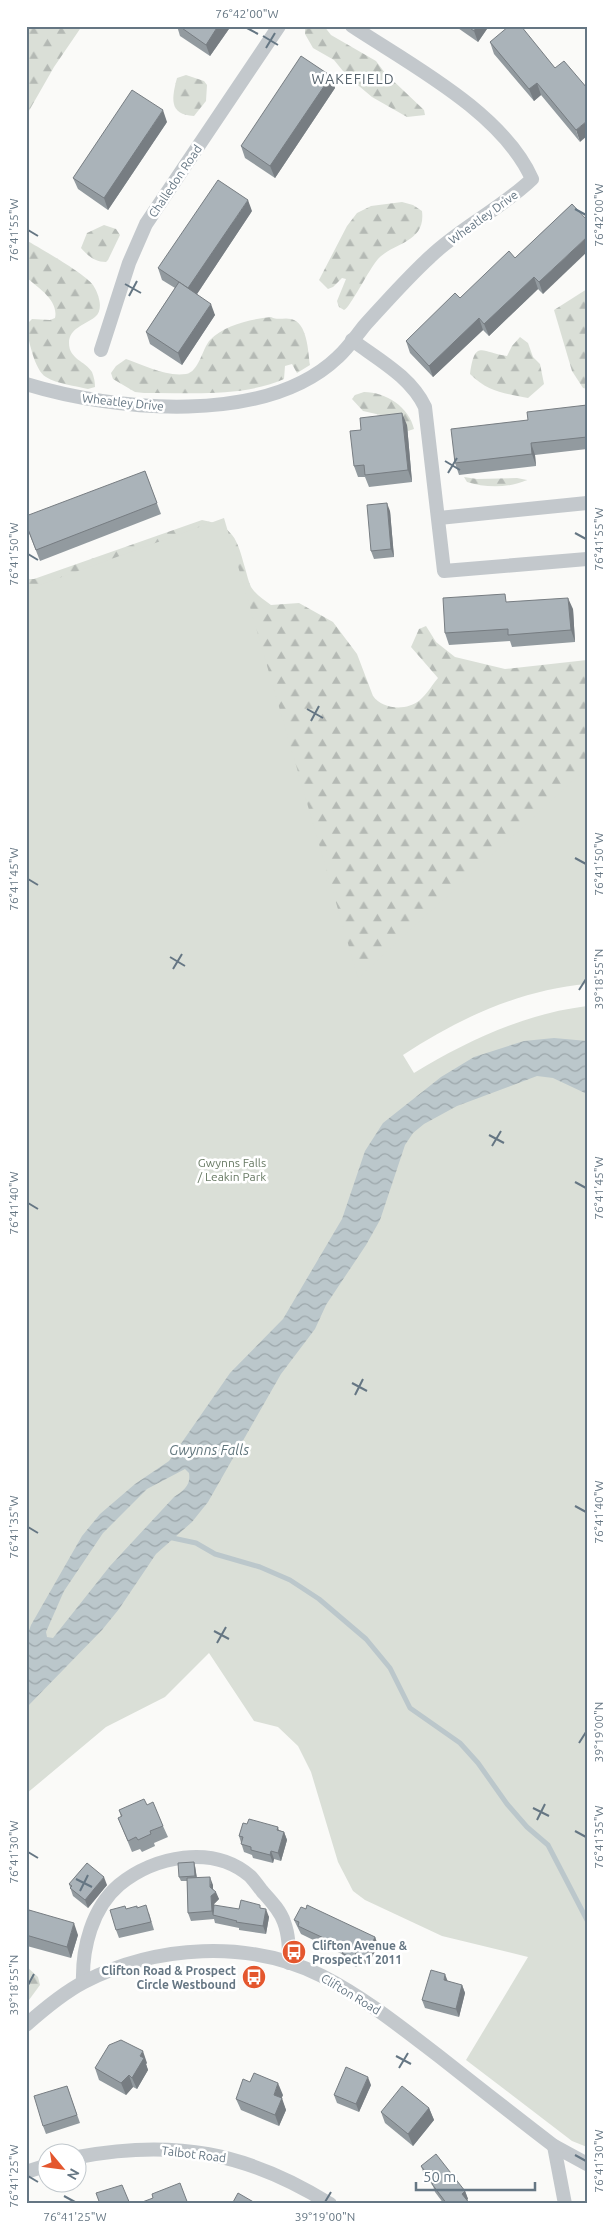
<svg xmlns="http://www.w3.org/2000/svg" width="613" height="2230" viewBox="0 0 613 2230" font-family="Ubuntu,sans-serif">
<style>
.forest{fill:url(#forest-firs)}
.green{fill:#dadfd7}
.water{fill:url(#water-waves);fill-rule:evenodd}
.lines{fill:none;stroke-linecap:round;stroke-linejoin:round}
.stream{stroke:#bbc7cb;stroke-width:5}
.minor{stroke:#c3c8cc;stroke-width:14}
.wall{fill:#929a9f}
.shaded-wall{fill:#777d82}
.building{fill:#aab3b9;stroke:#777d82}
.ticks{fill:none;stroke:#657683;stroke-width:2}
.labels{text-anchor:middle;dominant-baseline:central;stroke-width:5;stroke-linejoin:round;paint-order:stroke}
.street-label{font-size:12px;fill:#657683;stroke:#fff}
.park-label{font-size:12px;fill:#687a64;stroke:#fff}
.poi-label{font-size:12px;font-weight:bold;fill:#657683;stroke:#fff;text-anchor:start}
.neighbourhood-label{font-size:14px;letter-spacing:1px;fill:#57646e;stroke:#fff}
.water-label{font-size:14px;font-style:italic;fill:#60757c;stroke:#fff}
.neatline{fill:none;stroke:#657683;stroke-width:2}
.ticks-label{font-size:12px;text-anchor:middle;fill:#657683}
</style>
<defs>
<pattern id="forest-firs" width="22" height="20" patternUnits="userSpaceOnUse" patternTransform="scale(1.25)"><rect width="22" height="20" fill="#dadfd7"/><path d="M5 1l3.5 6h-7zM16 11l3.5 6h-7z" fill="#b4b9b4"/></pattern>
<pattern id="water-waves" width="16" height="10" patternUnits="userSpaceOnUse" patternTransform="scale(1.25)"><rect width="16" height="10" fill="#bbc7cb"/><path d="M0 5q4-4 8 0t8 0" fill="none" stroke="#9ca6aa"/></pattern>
</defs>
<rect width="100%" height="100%" fill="#fafaf8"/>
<g class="forest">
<path d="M26,26H82L54,67L26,116Z"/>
<path d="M308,26H324L331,35L376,61L385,73L424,110L425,115L407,117L372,97L347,76L334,60L313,48L305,34V29Z"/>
<path d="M186,75L204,81L207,85L206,101L194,116C168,115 172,97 177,78Z"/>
<path d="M402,202L413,205L422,211C426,243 394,242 378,259C369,269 350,308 344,310L339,307L337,301L346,279L342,278L333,287L328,289L319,280L347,226L357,213L371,206Z"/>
<path d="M104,225L116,229L120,235L108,260L106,262C95,262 88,256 81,248L87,233Z"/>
<path d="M26,240C41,249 84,273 93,285C99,294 104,310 95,317C85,325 69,328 69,343C69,359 85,361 92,372C94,377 95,382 95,387L88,389C76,386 57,384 46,377C34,370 28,337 26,325L32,319L50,320L55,318C59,300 37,287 26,277Z"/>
<path d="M587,289V389L583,388L572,371L554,310Z"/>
<path d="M271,317C279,321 283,317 291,319C308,323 308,352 310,365L297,373L292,364L285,366L284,379C241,398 190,392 144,393L135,392L113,379L111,373L116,366L126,359C144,365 166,377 186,374C199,372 202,349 210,340C224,325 252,319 271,317Z"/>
<path d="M520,337L528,343L533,357L540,364L544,384L528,398C503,393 488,392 470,374C475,338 482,353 507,356L512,346Z"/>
<path d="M364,392C386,392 409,407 414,429L408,431L385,416L363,411L352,399L355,395Z"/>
<path d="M464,477L477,479L517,478L527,480C510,488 485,488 467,482Z"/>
<path d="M202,520C234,526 237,539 245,568C247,574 248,581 251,587C256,595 264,600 271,605L299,603L333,622L357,654L373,696C383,710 407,711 420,700C427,694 432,685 438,678L411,647L419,629L426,626L436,642L455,657L505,669L587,660V983L538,986L406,1045L26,1519V579H34Z"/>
<path d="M26,1966L38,1977L40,1985L26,2004Z"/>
</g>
<path class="green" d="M224,518L358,978L587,768V984C520,990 459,1018 403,1055L414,1073C468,1040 524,1014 587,1006V2147L572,2141L466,2060L528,1957L442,1936L365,1900L353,1891L338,1862L311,1772L298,1746L278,1727L254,1721L209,1653L165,1697L106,1727L26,1794V590Z"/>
<path class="water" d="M554,1038L587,1041V1094L553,1078L537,1076L457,1106L424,1124L413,1133L405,1145L380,1220L366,1245L326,1305L315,1329L281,1374L208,1502L192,1522L156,1554L119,1609L102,1630L26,1708V1639L31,1625L82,1536L100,1514L135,1484L169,1461L230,1373L283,1319L342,1219L365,1151L383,1123L441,1077L474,1057L524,1041ZM185,1469L189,1473C191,1485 184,1490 174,1497L110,1566L53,1638L47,1637L46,1632L64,1591L103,1533L147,1489Z"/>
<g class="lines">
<path class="stream" d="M168,1537L196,1543L215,1554L260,1567L290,1580L319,1599L366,1639L390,1668L410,1708L460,1743L478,1763L507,1804L527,1827L548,1845L587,1920"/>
<g class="minor">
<path d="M352,340C379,360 411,377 425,407L444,571L587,559"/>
<path d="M101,350L129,263L146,224L279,26"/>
<path d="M26,384C114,411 266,426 338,357C348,348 356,336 365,325C386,302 407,278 430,257C461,227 501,209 532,179C503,113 411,65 352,26"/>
<path d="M439,518L587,503"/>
<path d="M83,1982C82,1948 92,1908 119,1885C154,1856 213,1844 250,1876C254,1880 258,1886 262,1891C270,1900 280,1910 284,1922C289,1935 289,1949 289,1963"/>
<path d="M26,2025C44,2009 63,1993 84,1982C156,1945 249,1939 322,1976C365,1998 402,2028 440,2057C478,2087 516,2117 554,2146L587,2164"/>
<path d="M554,2146L565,2204"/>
<path d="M78,2157C173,2139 247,2152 330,2204"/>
<path d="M26,2172L48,2165"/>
</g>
</g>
<g class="wall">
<path d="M177,26H231L210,56L180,36Z"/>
<path d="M455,26H489L478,42Z"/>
<path d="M490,42L555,68L580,142L541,95L534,101L494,54Z"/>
<path d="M331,76L335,88L275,178L245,158L241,146Z"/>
<path d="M167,122L108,210L78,189L73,178Z"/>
<path d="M572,204L543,294L538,289L489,336L483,330L433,377L410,353L406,341L460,298L515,258Z"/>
<path d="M252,211L197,294L215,315L182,365L150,344L146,332L175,288L162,280L158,268Z"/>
<path d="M587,405V449L535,455L536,466L459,475L455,463L528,420Z"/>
<path d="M407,425L412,482L369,487L365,477H358L354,466Z"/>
<path d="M145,471L161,514L40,561L26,525Z"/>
<path d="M390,511L394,557L374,559L371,551Z"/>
<path d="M508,602L573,609L575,642L512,647L510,641L449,645L445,633Z"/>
<path d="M147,1805L163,1826L168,1837L154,1843L155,1846L142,1852L140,1849L132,1852L118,1818L121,1817L119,1810Z"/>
<path d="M247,1824L278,1827L279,1830L284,1832L287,1840L281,1861L274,1859L273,1863L253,1858L252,1855L244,1852L239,1836Z"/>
<path d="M195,1866L197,1878L213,1885V1889L219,1899L214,1904V1908L239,1909L262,1908L269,1917L266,1934L239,1930V1928L215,1923L214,1919L191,1921L188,1913L187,1881H181L179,1877Z"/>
<path d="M69,1884L107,1885L88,1908L73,1896Z"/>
<path d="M138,1908L149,1913L154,1930L119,1938L116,1930L126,1909Z"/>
<path d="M294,1920L375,1937L378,1945L368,1965L359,1961L356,1967L345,1961L342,1954L301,1934Z"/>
<path d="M26,1921L78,1935L71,1958L27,1946Z"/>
<path d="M462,1985L465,1993L459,2017L425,2008L422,2000Z"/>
<path d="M147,2063L146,2064L148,2070L137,2089L133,2087L126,2095L99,2080L95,2068Z"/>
<path d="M371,2085L359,2112L337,2103L334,2095Z"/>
<path d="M67,2086L80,2123L46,2134L43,2126Z"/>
<path d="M283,2095L281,2098L286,2110L279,2126L241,2110L236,2099Z"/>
<path d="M429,2108L434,2120L413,2146L385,2123L381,2112Z"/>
<path d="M421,2166L465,2191L468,2199L467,2200L470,2204H444L435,2192L433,2186L424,2174Z"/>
</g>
<g class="shaded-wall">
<path d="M218,26H231L210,56L206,45Z"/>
<path d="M477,26H489L478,42L474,31Z"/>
<path d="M331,76L335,88L275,178L270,166Z"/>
<path d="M537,83L541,95L534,101L529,89Z"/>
<path d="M163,110L167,122L108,210L104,198Z"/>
<path d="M587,121V136L580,142L576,130Z"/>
<path d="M248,200L252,211L193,300L188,288Z"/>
<path d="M587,237V252L543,294L539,282Z"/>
<path d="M534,277L538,289L489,336L484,324Z"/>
<path d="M211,304L215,315L182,365L178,353Z"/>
<path d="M479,318L483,330L433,377L429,366Z"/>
<path d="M402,413L407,425L412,482L408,470Z"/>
<path d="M531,443L535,455L536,466L532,454Z"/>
<path d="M387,503L390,511L394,557L391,549Z"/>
<path d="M568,598L573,609L575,642L571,630Z"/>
<path d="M284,1832L287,1840L281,1861L278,1853Z"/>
<path d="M271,1851L274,1859L273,1863L270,1855Z"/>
<path d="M194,1862L195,1866L197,1880L195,1876Z"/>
<path d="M104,1877L107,1885L88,1908L85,1900Z"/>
<path d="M210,1877L213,1885V1894L216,1892L219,1899L214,1904L215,1915H213L212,1911Z"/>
<path d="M266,1909L269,1917L266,1934L263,1926Z"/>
<path d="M74,1923L78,1935L71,1958L67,1947Z"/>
<path d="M375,1937L378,1945L368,1965L366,1957Z"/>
<path d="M356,1953L359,1961L356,1967L353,1959Z"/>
<path d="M445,1974L448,1982L444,1980Z"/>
<path d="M462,1985L465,1993L459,2017L456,2009Z"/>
<path d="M143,2051L147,2063L146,2064L148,2070L137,2089L132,2078L140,2056Z"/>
<path d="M129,2075L133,2087L126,2095L121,2083Z"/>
<path d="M368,2077L371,2085L359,2112L356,2104Z"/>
<path d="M278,2083L283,2095L278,2107L274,2095Z"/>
<path d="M282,2098L286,2110L279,2126L275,2115Z"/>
<path d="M429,2108L434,2120L413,2146L408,2134Z"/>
<path d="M465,2191L468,2199L465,2202L462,2194Z"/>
</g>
<g class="building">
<path d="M179,26H218L206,45Z"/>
<path d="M467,26H477L474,31Z"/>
<path d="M509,26H521L555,68L564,61L587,88V121L576,130L537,83L529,89L490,42Z"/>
<path d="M301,56L331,76L270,166L241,146Z"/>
<path d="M132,90L163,110L104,198L73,178Z"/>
<path d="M218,180L248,200L188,288L158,268Z"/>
<path d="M572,204L587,220V237L539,282L534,277L484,324L479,318L429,366L406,341L455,293L460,298L509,251L515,258Z"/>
<path d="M179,282L211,304L178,353L146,332Z"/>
<path d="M587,405V437L531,443L532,454L455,463L451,429L528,420L527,412Z"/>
<path d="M402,413L408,470L365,475L364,465L354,466L350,431L361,430L360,418Z"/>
<path d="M145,471L157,503L36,550L26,524V516Z"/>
<path d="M387,503L391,549L371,551L367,505Z"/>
<path d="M505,594L506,602L568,598L571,630L508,635V629L445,633L443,598Z"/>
<path d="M144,1799L147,1805L153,1802L163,1826L150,1831L151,1834L138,1840L136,1837L128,1841L118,1818L122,1816L119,1810Z"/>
<path d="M249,1819L278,1827L277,1830L284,1832L278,1853L271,1851L270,1855L251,1850V1847L241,1844L243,1837L239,1836L243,1823L247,1824Z"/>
<path d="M194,1862L195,1876L179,1877L178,1863Z"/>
<path d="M87,1863L104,1877L85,1900L70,1888L72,1886L69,1884Z"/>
<path d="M210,1877V1887L216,1892L211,1896L212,1911L188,1913L187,1878Z"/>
<path d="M241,1900L260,1905V1908L266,1909L263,1926L236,1922L237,1921L213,1915L214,1905L239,1909Z"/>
<path d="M146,1905L151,1922L116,1930L110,1910L125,1906L126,1909L137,1906V1908Z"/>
<path d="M307,1905L375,1937L366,1957L356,1953L353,1959L342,1953L345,1948L298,1926L299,1922L294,1920L301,1907L306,1909Z"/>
<path d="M29,1910L74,1923L67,1947L26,1935V1921Z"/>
<path d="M431,1970L445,1974L444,1980L462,1985L456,2009L422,2000Z"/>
<path d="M121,2040L143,2051L140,2056L144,2058L132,2078L129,2075L121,2083L95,2068L109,2045Z"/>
<path d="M346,2067L368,2077L356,2104L334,2095Z"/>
<path d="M254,2073L278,2083L274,2095L282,2098L275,2115L236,2099L243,2079L250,2082Z"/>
<path d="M67,2086L77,2115L43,2126L34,2096Z"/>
<path d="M402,2086L429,2108L408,2134L381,2112Z"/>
<path d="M436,2154L465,2191L462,2194L470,2204H447L432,2184L434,2183L421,2166Z"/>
<path d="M180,2183L188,2204H137L153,2198L152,2194Z"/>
<path d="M122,2185L130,2204H100L96,2193Z"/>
<path d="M238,2193L257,2204H232Z"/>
</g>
<path class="ticks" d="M247,28L258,34M263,36L278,45M266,48L275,33M575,209L586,215M28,230L38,236M125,284L141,293M129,296L137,281M445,461L460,470M448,473L457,458M575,533L586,539M28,554L38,560M307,709L323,718M311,721L319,706M575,858L586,864M28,879L38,885M170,957L185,966M173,969L182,954M579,990L586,979M489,1135L504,1143M492,1146L501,1131M575,1182L586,1188M28,1203L38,1209M352,1383L367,1391M355,1395L363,1379M575,1506L586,1512M28,1527L38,1533M214,1631L229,1639M217,1643L226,1627M579,1743L586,1732M533,1808L549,1816M537,1820L545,1804M575,1831L586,1837M28,1852L38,1858M76,1879L92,1887M80,1891L88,1875M28,1985L34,1974M396,2056L411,2064M399,2068L408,2053M575,2155L586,2161M28,2176L38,2182M64,2196L75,2202M325,2202L331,2192"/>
<defs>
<g id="bus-disc" transform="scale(1.25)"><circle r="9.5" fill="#e4572e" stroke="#fff"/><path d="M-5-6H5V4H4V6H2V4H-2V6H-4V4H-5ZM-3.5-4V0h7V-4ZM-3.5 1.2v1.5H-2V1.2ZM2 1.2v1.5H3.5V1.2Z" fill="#fff"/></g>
</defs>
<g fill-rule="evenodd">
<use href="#bus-disc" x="294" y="1952"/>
<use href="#bus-disc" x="254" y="1977"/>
</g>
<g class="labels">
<g class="street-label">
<text transform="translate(175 181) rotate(-56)">Challedon Road</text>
<text transform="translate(483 217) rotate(-36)">Wheatley Drive</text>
<text transform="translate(123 402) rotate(6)">Wheatley Drive</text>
<text transform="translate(351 1994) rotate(31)">Clifton Road</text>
<text transform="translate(194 2154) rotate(7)">Talbot Road</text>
</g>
<g class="park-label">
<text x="232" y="1162">Gwynns Falls<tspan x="232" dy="14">/ Leakin Park</tspan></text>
</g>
<g class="poi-label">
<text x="312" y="1945">Clifton Avenue &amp;<tspan x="312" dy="14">Prospect 1 2011</tspan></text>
<text x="236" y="1970" text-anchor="end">Clifton Road &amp; Prospect<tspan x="236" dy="14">Circle Westbound</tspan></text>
</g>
<g class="neighbourhood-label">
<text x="353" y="79">WAKEFIELD</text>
</g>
<g class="water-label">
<text x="209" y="1450">Gwynns Falls</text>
</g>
</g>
<rect width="613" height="2230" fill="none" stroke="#ffffff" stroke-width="55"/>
<g transform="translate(62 2168) rotate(119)"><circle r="24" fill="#ffffff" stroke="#c1c8cd"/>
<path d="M0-4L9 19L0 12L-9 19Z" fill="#e4572e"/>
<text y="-8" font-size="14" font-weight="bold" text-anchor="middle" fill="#657683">N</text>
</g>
<path d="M416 2182v8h119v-8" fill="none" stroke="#657683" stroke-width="2.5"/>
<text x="423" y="2182" font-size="15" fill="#657683" stroke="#ffffff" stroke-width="4" paint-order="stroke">50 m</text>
<rect x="28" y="28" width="558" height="2174" class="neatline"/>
<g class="ticks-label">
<text x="247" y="18">76°42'00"W</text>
<text transform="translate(599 215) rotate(-90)" y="4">76°42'00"W</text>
<text transform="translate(14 230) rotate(-90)" y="4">76°41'55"W</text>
<text transform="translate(599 539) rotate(-90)" y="4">76°41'55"W</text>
<text transform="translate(14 554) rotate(-90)" y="4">76°41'50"W</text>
<text transform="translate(599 864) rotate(-90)" y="4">76°41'50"W</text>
<text transform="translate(14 879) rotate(-90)" y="4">76°41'45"W</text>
<text transform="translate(599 979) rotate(-90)" y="4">39°18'55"N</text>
<text transform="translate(599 1188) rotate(-90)" y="4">76°41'45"W</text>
<text transform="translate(14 1203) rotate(-90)" y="4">76°41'40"W</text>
<text transform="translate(599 1512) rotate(-90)" y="4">76°41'40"W</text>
<text transform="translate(14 1527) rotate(-90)" y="4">76°41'35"W</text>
<text transform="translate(599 1732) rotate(-90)" y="4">39°19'00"N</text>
<text transform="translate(599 1837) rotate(-90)" y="4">76°41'35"W</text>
<text transform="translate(14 1852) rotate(-90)" y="4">76°41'30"W</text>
<text transform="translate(14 1985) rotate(-90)" y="4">39°18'55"N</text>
<text transform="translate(599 2161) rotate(-90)" y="4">76°41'30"W</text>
<text transform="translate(14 2176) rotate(-90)" y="4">76°41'25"W</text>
<text x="75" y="2221">76°41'25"W</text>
<text x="325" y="2221">39°19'00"N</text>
</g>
</svg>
